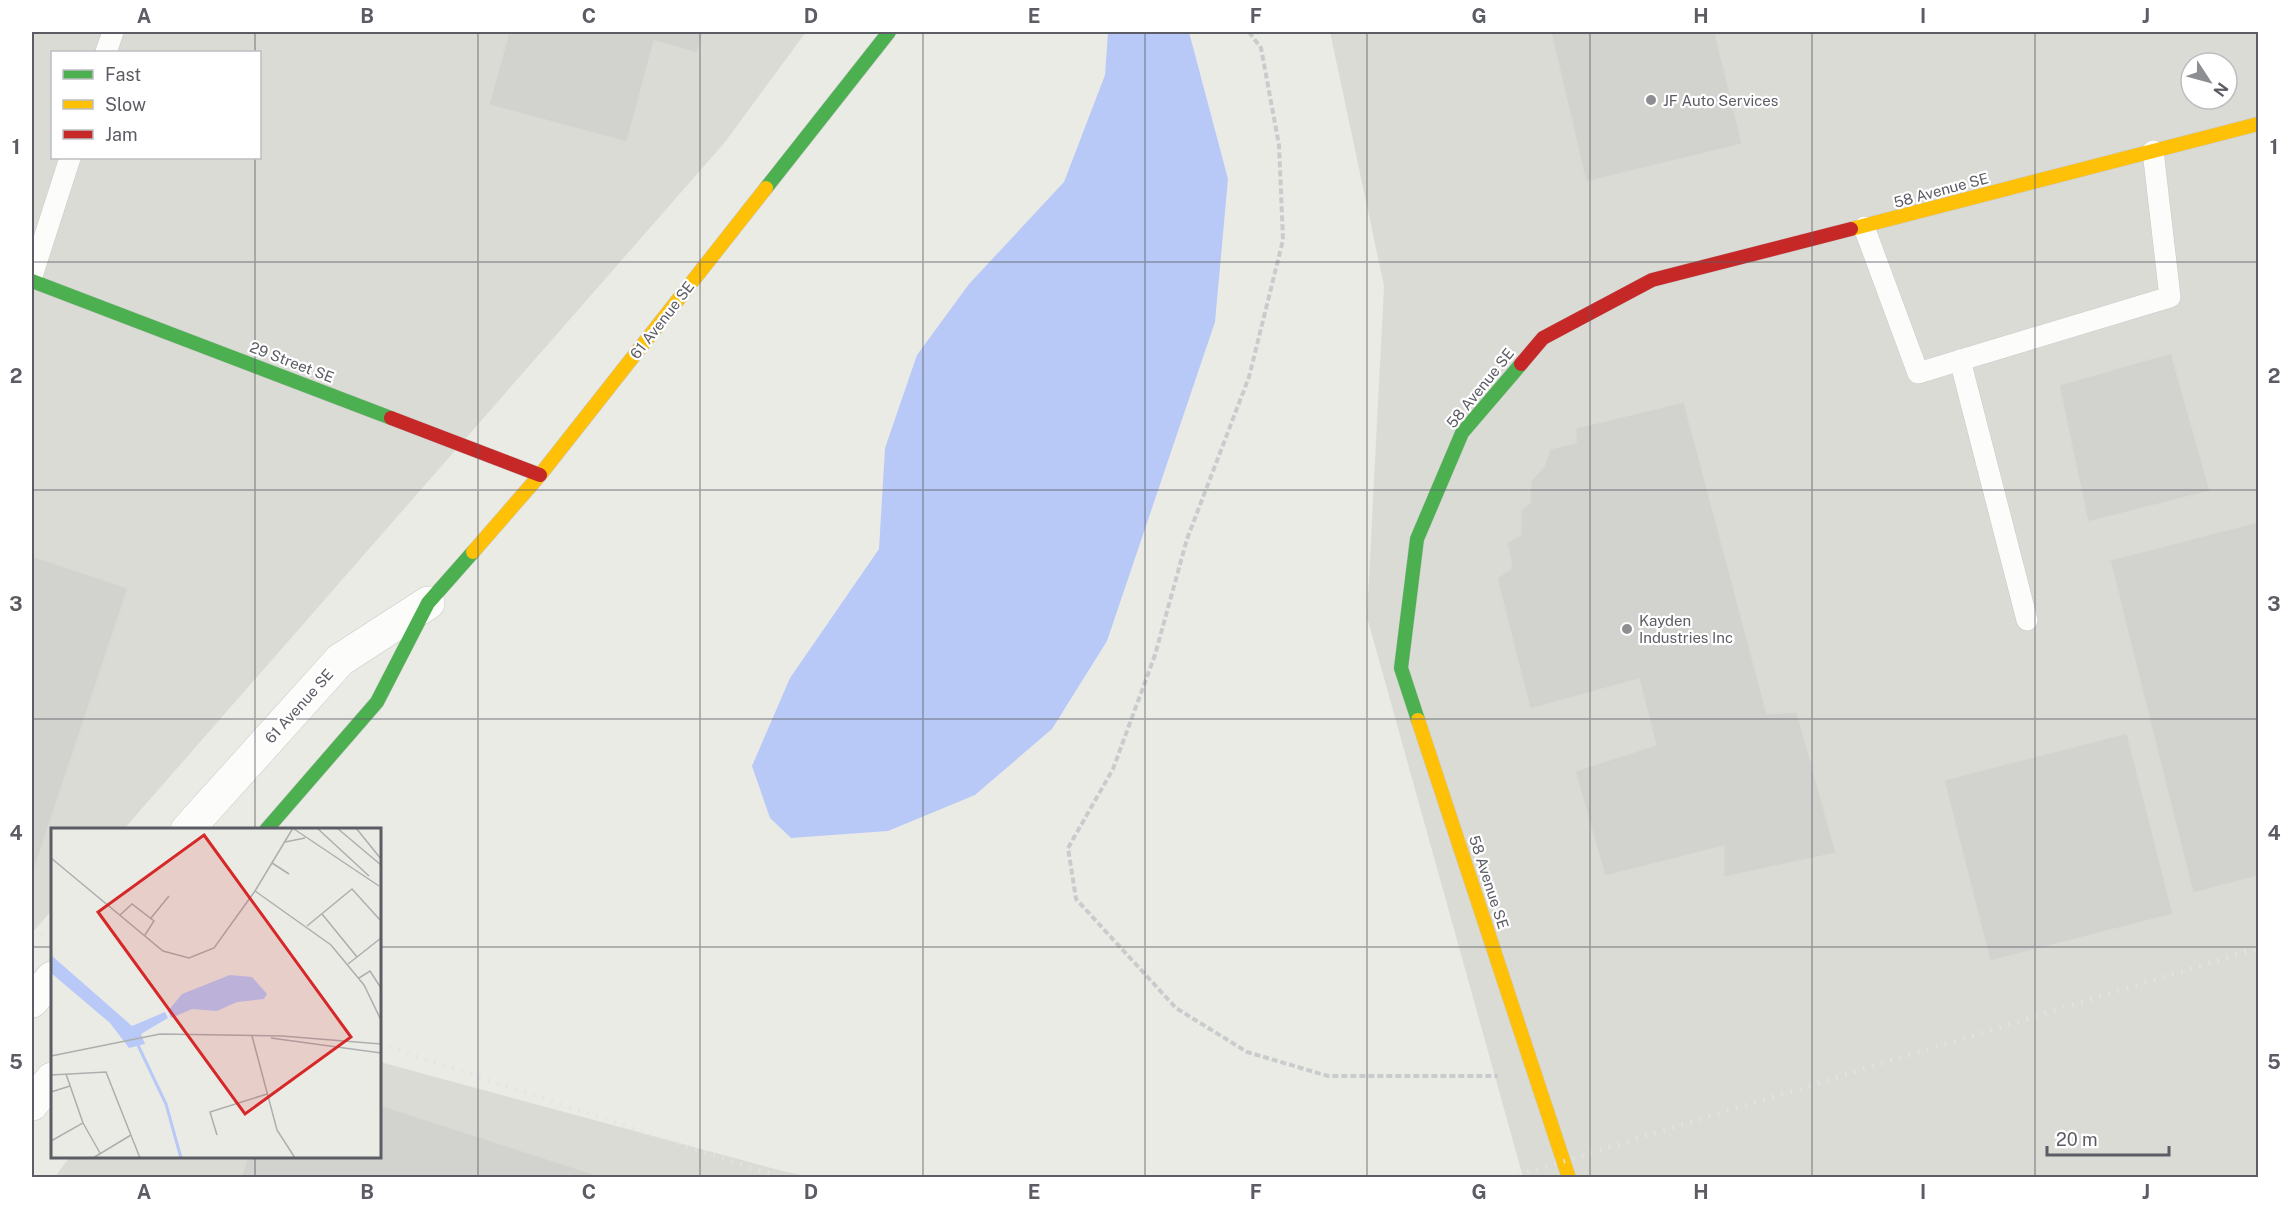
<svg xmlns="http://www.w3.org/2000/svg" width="2290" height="1209" viewBox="0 0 2290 1209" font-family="'Public Sans',sans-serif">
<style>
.industrial{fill:#dbdbd6;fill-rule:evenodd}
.water{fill:#b8c9f8}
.building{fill:#d2d2ce;stroke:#dadad5;stroke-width:1.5}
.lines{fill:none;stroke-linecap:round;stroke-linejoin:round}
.lane-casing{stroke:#c8c9c8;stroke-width:22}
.street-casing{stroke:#c8c9c8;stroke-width:34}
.fast-casing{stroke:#c7c8c8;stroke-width:15}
.slow-casing{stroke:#c7c8c8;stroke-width:15}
.jam-casing{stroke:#c7c8c8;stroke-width:15}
.path{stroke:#c8cccc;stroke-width:4;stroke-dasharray:6 3;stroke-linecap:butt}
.lane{stroke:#fcfcfb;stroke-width:21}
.street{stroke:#fcfcfb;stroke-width:33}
.fast{stroke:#4caf50;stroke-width:14}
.slow{stroke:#ffc107;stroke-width:14}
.jam{stroke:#c62828;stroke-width:14}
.rail{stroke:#e3e3e3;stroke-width:4.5;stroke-dasharray:1.5 8;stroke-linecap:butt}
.grid{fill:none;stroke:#5b5c64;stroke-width:1.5;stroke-opacity:0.55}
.poi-dot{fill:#8d8e92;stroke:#fff;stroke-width:2}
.labels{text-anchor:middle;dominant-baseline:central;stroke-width:4.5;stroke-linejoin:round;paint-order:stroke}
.poi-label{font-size:15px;fill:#5b5c64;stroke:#fff;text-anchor:start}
.street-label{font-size:15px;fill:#5b5c64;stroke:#fff}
.inset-river{fill:none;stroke:#b8c9f8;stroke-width:3}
.inset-road{fill:none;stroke:#adaeae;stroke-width:1.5}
.view{fill:#d62828;fill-opacity:0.15;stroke:#d62828;stroke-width:3}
.inset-edge{fill:none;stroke:#5b5c64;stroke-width:3}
.neatline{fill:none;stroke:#5b5c64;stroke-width:2}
.grid-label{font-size:20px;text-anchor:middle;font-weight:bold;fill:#5b5c64}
</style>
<rect width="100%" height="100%" fill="#ebebe6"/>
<g class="industrial">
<path d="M32,32H806L725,142L124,829L52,830V910L32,933ZM52,52H260V158H52Z"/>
<path d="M1330,32H2258V1177H1523L1367,617L1384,286ZM2191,63H2227V99H2191Z"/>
<path d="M380,1062L782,1171L812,1177L54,1178L70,1157L380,1156Z"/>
</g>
<path class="water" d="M1108,32H1189L1228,179L1215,322L1107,641L1052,729L975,795L888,831L791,838L770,818L752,766L790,678L879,549L885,448L917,355L969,284L1064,182L1105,75Z"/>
<g class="building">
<path d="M509,32H703L697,53L654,41L627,142L489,105Z"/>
<path d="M1551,32H1715L1742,144L1586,182Z"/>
<path d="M2171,353L2210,491L2088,522L2059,385Z"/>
<path d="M1684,402L1767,714L1797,712L1836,853L1724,877V846L1605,876L1575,771L1656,745L1639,679L1530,709L1497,578L1512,568L1507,542L1521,535V510L1530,503L1531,481L1544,466L1550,449L1576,443V428Z"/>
<path d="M2258,522V876L2193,893L2110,560Z"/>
<path d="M32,556L128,588L32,876Z"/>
<path d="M2127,733L2173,914L1990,961L1944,780Z"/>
<path d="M380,1105L606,1178H241L248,1156H380Z"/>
</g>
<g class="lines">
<g class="lane-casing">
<g id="lane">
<path d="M106,52L113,32"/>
<path d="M1864,227L1918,373L2170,297L2153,151"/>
<path d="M32,276L70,158"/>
<path d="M1960,360L2027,620"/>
</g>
</g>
<g class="street-casing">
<g id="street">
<path d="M187,830L340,660L428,603"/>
<path d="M32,1001L52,978"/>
<path d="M32,1104L52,1079"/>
</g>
</g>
<g class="fast-casing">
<g id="fast">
<path d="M766,188L889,32"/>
<path d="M32,281L391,418"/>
<path d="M1418,720L1401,668L1417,539L1462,433L1521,364"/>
<path d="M266,830L377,702L428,603L473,552"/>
</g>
</g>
<g class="slow-casing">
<g id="slow">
<path d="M1851,229L2258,124"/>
<path d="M473,552L540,475L766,188"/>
<path d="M1418,720L1569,1178"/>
</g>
</g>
<g class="jam-casing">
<g id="jam">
<path d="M1521,364L1543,338L1652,280L1851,229"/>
<path d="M391,418L540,475"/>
</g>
</g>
<path class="path" d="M1249,32L1261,48L1279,145L1283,240L1249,377L1187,539L1155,655L1113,769L1068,848L1076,899L1176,1008L1247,1052L1328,1076H1498"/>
<use href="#lane" class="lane"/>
<use href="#street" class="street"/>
<use href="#fast" class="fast"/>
<use href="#slow" class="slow"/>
<use href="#jam" class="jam"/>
<g class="rail">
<path d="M32,931L52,938"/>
<path d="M380,1044L782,1178"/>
<path d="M1509,1178L2258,948"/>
</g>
</g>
<path class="grid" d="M255,32V52M478,32V1178M700,32V1178M923,32V1178M1145,32V1178M1367,32V1178M1590,32V1178M1812,32V1178M2035,32V1178M255,158V830M32,262H2258M32,490H2258M32,719H2258M32,947H52M380,947H2258M255,1156V1178"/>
<g class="poi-dot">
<circle cx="1651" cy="100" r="6"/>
<circle cx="1627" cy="629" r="6"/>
</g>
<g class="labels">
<g class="poi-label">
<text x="1663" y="100">JF Auto Services</text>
<text x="1639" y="620">Kayden<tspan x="1639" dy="17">Industries Inc</tspan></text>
</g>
<g class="street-label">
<text transform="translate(1941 190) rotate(-15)">58 Avenue SE</text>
<text transform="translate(662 320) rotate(-52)">61 Avenue SE</text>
<text transform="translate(292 362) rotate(21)">29 Street SE</text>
<text transform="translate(1480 388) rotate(-51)">58 Avenue SE</text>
<text transform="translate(299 706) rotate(-48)">61 Avenue SE</text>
<text transform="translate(1489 882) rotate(72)">58 Avenue SE</text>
</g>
</g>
<g transform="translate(51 828)">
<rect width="330" height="330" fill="#ebebe6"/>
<path d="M0,127L81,198L114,184L117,190L90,206L94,216L78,220L59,195L0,145ZM179,147L201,149L216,166L213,171L186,174L166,183L141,181L120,190L117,183L131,166Z" fill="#b8c9f8"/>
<path class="inset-river" d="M85,213L115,276L130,330"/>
<path class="inset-road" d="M266,0L318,48M286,0L330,37M305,0L330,31M243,1L328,58M234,14L254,10M0,30L112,123L138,130L163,120L204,63L242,0M221,35L238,46M204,63L280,117L313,157L330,192M271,86L306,129L297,136M69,87L81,76L103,93L94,107M100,90L118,68M256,98L301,61L330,93M306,129L330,110M308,150L319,143L330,160M201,208L226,302L244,330M220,210L330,225M0,228L109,206L231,208L330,216M0,247L55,244L89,330M0,264L19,258M32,295L49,325M166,307L159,284L216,266M0,313L32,295L15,246M42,330L80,307"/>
<path class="view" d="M153,7L300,209L194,286L47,84Z"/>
<rect width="330" height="330" class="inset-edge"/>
</g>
<rect width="2290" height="1209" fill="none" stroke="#ffffff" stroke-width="66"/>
<rect x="51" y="51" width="210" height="108" fill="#ffffff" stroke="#bdbec1" stroke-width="1.5"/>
<rect x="63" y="70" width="30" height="9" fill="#4caf50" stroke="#bdbec1" stroke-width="1.5"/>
<text x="105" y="81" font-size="18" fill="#5b5c64">Fast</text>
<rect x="63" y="100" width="30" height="9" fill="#ffc107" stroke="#bdbec1" stroke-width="1.5"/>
<text x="105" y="111" font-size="18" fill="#5b5c64">Slow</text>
<rect x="63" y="130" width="30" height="9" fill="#c62828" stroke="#bdbec1" stroke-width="1.5"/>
<text x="105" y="141" font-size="18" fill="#5b5c64">Jam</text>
<g transform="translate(2209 81) rotate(126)"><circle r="28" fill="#ffffff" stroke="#bdbec1" stroke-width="1.5"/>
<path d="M0-4.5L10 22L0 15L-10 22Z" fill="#8d8e92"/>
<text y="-9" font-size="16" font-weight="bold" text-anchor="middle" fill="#5b5c64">N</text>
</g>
<path d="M2047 1146v9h122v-9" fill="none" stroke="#5b5c64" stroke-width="3"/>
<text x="2056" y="1146" font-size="18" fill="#5b5c64" stroke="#ffffff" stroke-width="4.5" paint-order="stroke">20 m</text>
<rect x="33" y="33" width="2224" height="1143" class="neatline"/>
<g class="grid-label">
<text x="144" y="23">A</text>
<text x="367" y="23">B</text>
<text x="589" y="23">C</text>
<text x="811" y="23">D</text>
<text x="1034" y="23">E</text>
<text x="1256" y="23">F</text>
<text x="1479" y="23">G</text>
<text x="1701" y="23">H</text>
<text x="1923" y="23">I</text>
<text x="2146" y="23">J</text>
<text x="16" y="154">1</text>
<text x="2274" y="154">1</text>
<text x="16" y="383">2</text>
<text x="2274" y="383">2</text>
<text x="16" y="611">3</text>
<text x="2274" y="611">3</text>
<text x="16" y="840">4</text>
<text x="2274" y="840">4</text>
<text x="16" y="1069">5</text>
<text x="2274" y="1069">5</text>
<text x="144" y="1199">A</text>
<text x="367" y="1199">B</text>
<text x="589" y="1199">C</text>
<text x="811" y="1199">D</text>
<text x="1034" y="1199">E</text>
<text x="1256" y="1199">F</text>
<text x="1479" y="1199">G</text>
<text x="1701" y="1199">H</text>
<text x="1923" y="1199">I</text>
<text x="2146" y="1199">J</text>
</g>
</svg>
